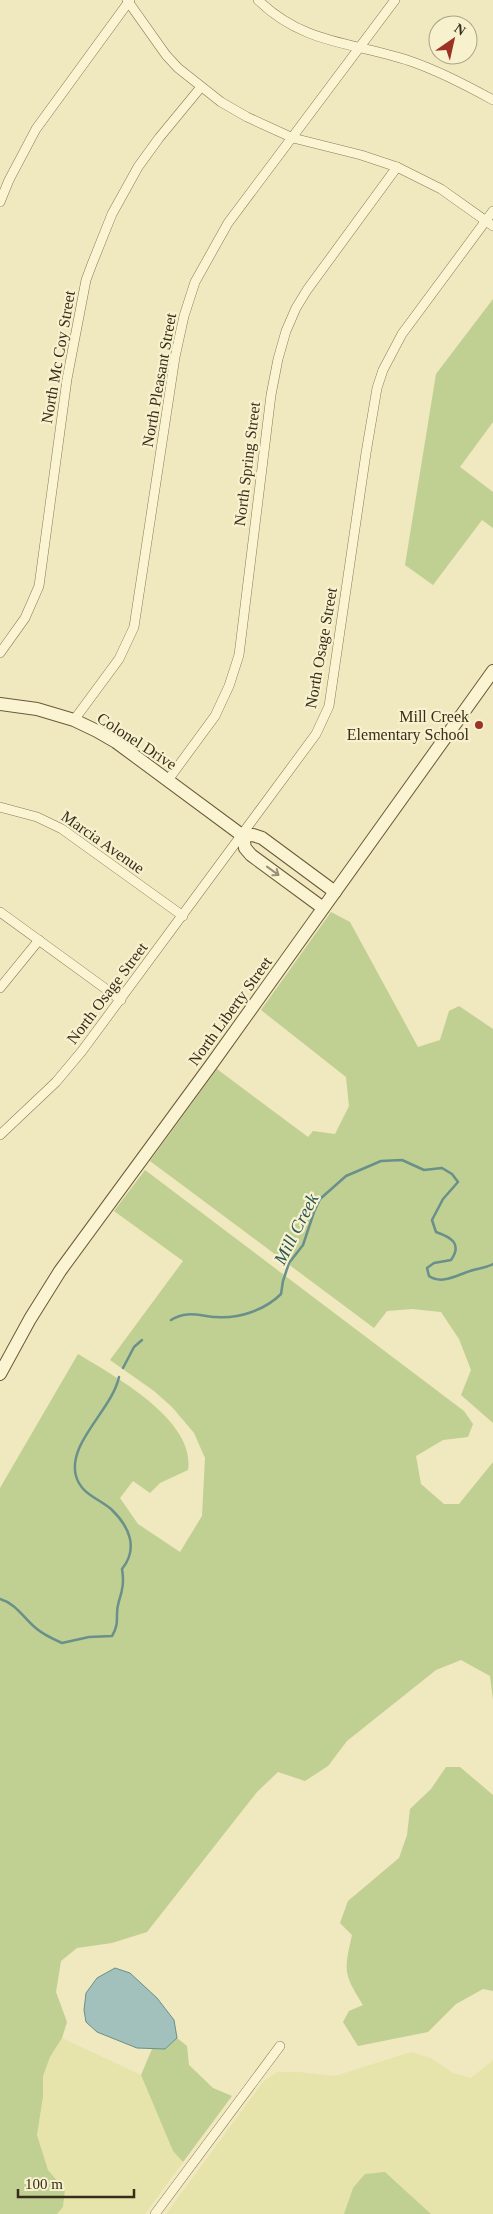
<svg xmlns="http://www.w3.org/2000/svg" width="493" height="2214" viewBox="0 0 493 2214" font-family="'Times New Roman',serif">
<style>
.farmland{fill:#e6e4ab}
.green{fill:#c0cf92}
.water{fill:#a2c1bc;stroke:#69908b}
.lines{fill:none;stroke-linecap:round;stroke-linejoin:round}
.stream{stroke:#69908b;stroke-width:2.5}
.street-casing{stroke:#897856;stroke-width:10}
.secondary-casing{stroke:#6b5939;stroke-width:14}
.street{stroke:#fbf4d2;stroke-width:9}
.secondary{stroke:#fbf4d2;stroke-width:12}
.oneway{stroke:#9a9076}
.poi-dot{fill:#9c3223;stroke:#f7f1ce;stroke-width:2}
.labels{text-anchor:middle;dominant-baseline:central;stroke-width:4.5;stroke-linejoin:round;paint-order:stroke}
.street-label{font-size:16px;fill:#382d1b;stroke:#f7f1ce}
.poi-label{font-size:16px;fill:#382d1b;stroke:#f7f1ce;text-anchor:end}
.water-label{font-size:18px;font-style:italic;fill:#2a5659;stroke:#f7f1ce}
</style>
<rect width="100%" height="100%" fill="#f0e8be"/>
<g class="farmland">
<path d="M62,2038L141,2075L173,2151L183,2162L145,2214H57L63,2207L65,2190L48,2170L37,2135L43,2097V2076L50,2057Z"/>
<path d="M411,2052L431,2058L453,2073L471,2078L493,2060V2214H431L385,2172L353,2188L344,2214H166L263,2082L277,2072H299L335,2076Z"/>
</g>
<g class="green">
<path d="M493,299V422L460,467L493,492V528L482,520L433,585L405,565L436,374Z"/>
<path d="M331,912L350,922L418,1047L440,1040L449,1011L459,1006L493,1029V1423L461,1395L471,1370L459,1339L441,1312L412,1309L387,1311L374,1328L150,1161L217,1069L308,1137L313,1131L335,1134L349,1106L346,1077L261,1010Z"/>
<path d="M145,1170L464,1411L473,1424L468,1437L443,1440L416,1456L421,1484L444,1504H459L493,1462V1700L490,1676L461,1660L436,1670L347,1741L328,1766L305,1781L278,1772L257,1792L147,1932L112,1943L77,1948L61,1961L56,1992L67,2022L62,2038L50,2057L43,2076V2097L37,2135L48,2170L65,2190L63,2207L57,2214H0V1488L78,1354C114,1376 196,1420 188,1470L160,1483L150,1493L133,1481L120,1498L138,1524L180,1552L202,1516L205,1458L194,1433L172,1407L154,1391L110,1360L183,1261L114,1211Z"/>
<path d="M446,1767H460L493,1795V1991L483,1989L456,2004L428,2032L358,2046L343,2022L349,2011L363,2005C343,1973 344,1971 352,1935L340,1923L348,1901L399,1858L407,1835L410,1809L431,1789Z"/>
<path d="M177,2038L187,2046L189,2065L213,2088L232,2096L183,2162L173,2151L141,2075L152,2049H165Z"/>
<path d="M385,2172L431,2214H344L353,2188L365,2174Z"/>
</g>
<path class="water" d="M115,1968L130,1973L157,1998L174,2020L177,2038L165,2049L137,2048L97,2032L86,2022L84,2010L86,1993L97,1978Z"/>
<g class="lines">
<g class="stream">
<path d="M171,1320C186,1310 200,1316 216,1317C239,1319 265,1310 281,1294L283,1281L289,1263L303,1245L314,1212L320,1199L346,1176L381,1161L402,1160L424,1170L442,1168L452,1174L458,1182L443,1199L432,1220L436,1232C450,1237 463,1243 451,1260L434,1263L427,1268L429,1276C442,1285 457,1275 470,1271C479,1268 485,1268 493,1264"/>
<path d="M123,1368L134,1347L142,1340"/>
<path d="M0,1599C17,1604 24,1619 37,1629C44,1635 53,1639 62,1643L89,1637L112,1636C121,1621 114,1615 119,1601C123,1589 124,1581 122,1569C139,1548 129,1526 111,1509C98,1498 81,1494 76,1476C67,1443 112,1410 119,1377"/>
</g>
<g class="street-casing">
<g id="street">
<path d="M127,0L166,55L178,68L221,102L247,117L293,138L361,155L397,167L441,189L493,226"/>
<path d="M258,0C304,45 354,42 410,61C439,71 466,85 493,100"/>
<path d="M0,202L9,180L36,129L130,0"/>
<path d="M0,653L25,618L39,586L67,379L86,280L92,264L112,214L138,167L159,138L201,87"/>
<path d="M74,720L119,659L134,627L175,357L184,316L195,282L228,223L395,0"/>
<path d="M168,780L215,716L229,686L239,655L271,395L278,359L286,331L296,308L307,290L397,167"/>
<path d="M0,807L37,817L62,829L183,916"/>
<path d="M0,912L121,1000"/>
<path d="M0,988L39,940"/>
<path d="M0,1135L56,1082L82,1051L316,734L329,706L366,453L377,388L383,370L402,334L493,211"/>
<path d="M155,2214L280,2046"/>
</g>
</g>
<g class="secondary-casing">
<g id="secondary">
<path d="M0,704L37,709L74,720L97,731L116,742L243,836L245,848L251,855L323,908"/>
<path d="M243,836L253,835L262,838L335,892"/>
<path d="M0,1374L30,1319L60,1271L211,1065L493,671"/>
</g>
</g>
<use href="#street" class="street"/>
<use href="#secondary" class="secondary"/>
</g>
<defs><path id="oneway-shaft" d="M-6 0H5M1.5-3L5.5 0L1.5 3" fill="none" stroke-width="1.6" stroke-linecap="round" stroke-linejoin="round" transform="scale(1.25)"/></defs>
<use class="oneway" href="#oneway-shaft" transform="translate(273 871) rotate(36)"/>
<circle class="poi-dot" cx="479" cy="725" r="5"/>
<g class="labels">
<g class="street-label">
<text transform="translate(58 357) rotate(-80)">North Mc Coy Street</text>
<text transform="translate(159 380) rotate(-80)">North Pleasant Street</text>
<text transform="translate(247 464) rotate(-83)">North Spring Street</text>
<text transform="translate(321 648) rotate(-80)">North Osage Street</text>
<text transform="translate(137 741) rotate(33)">Colonel Drive</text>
<text transform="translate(103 842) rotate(35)">Marcia Avenue</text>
<text transform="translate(107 993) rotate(-53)">North Osage Street</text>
<text transform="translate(230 1011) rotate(-54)">North Liberty Street</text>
</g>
<g class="poi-label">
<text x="469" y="716">Mill Creek<tspan x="469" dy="18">Elementary School</tspan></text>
</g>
<g class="water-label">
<text transform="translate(296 1229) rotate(-63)">Mill Creek</text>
</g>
</g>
<g transform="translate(453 40) rotate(34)"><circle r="24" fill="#f7f1ce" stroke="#aba386"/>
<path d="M0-4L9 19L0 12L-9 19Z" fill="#9c3223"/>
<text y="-8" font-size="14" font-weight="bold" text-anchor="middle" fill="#382d1b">N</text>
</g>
<path d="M18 2189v8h116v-8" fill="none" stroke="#382d1b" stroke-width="2.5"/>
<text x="25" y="2189" font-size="15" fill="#382d1b" stroke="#f7f1ce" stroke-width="4" paint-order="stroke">100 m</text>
</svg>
